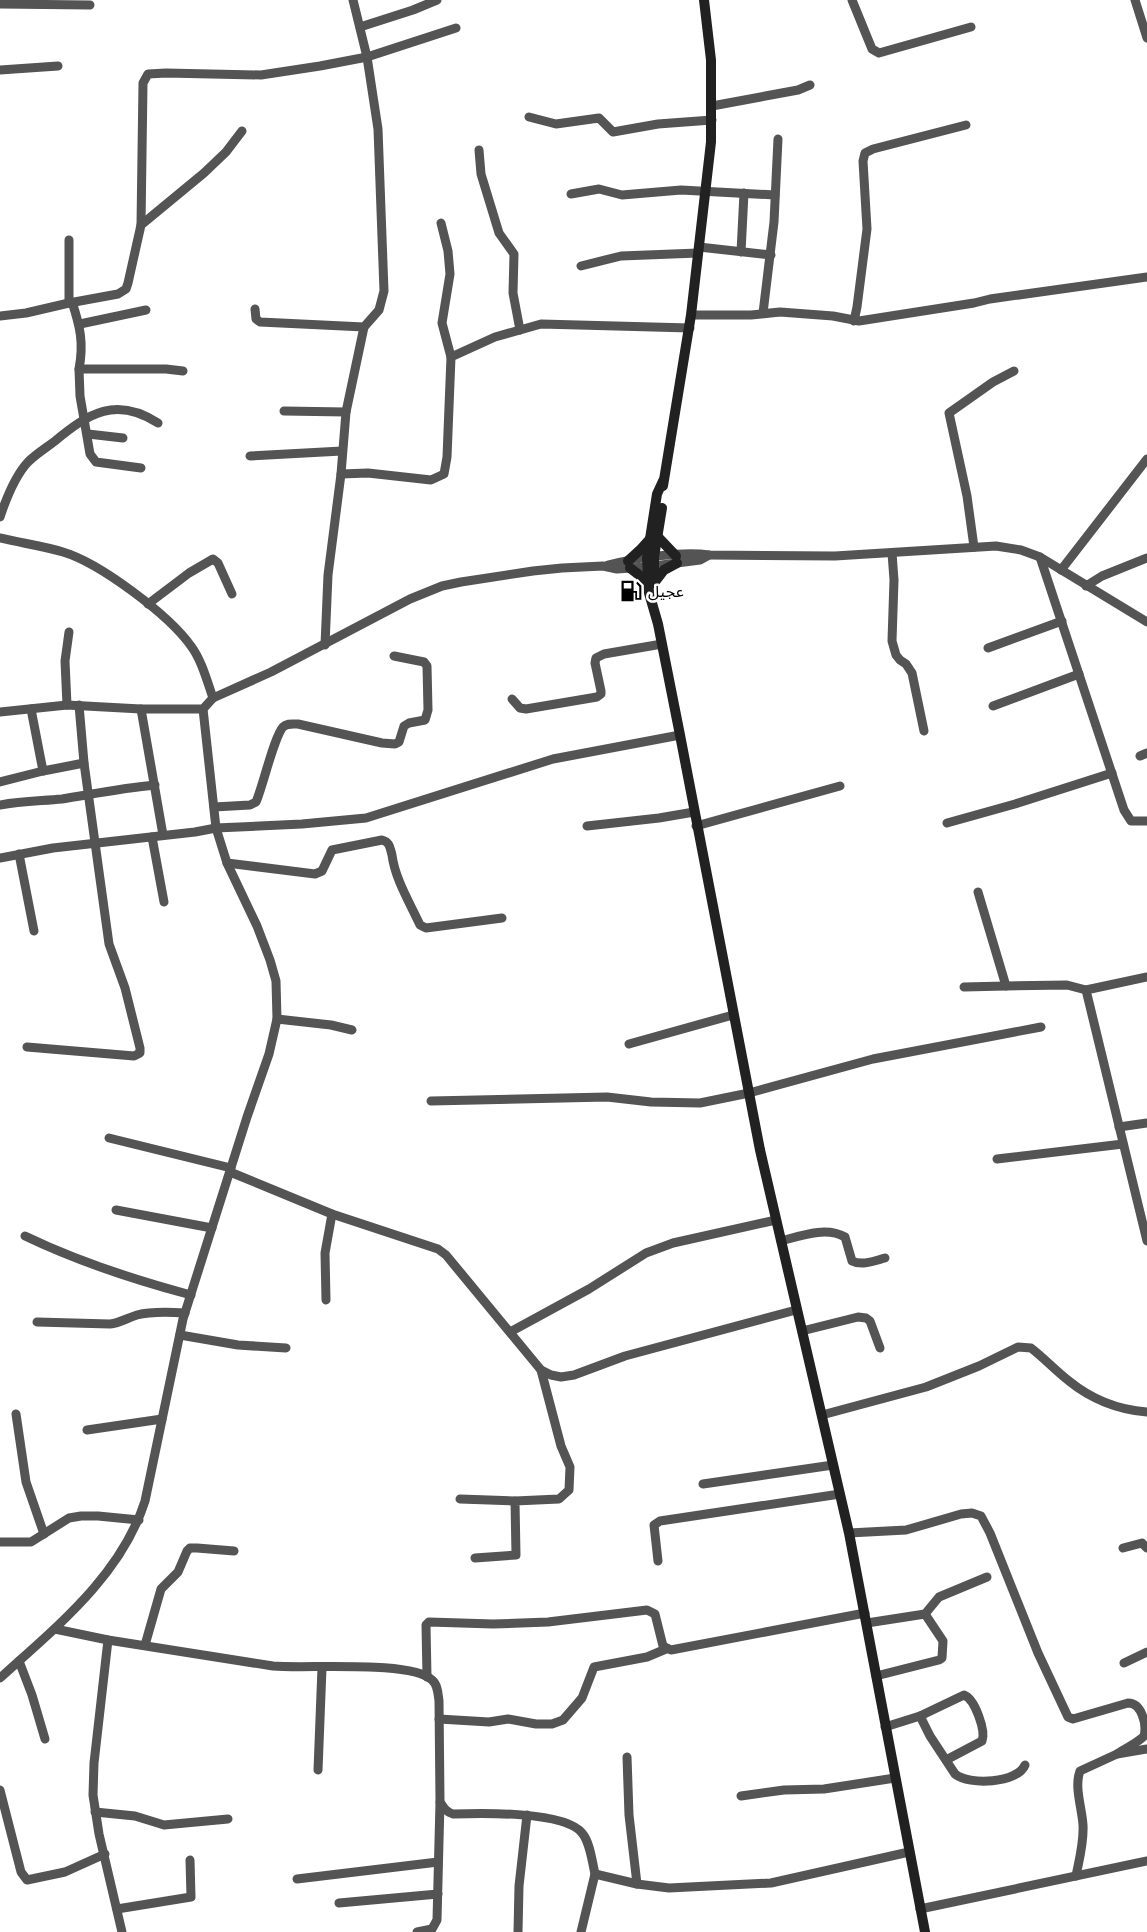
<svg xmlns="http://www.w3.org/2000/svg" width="1147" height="1932" viewBox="0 0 1147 1932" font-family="Raleway,'Noto Sans Arabic',sans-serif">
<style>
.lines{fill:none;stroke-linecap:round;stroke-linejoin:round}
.minor{stroke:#545454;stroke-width:9}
.secondary{stroke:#212121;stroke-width:10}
.labels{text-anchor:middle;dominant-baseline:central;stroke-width:5;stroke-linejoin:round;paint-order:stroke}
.poi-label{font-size:16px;fill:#000;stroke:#fff;text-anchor:start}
</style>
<rect width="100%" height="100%" fill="#fff"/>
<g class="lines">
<g class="minor">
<path d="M852,0L872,49L879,53L971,27"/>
<path d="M1135,0L1147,38"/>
<path d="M0,4L90,5"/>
<path d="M360,27L413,10L437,0"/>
<path d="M0,70L58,66"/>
<path d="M712,106L798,90L810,85"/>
<path d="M529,117L556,124L599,118L613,132L658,124L712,120"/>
<path d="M479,150L481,174L499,233L514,254L513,293L520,330"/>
<path d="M571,194L599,189L622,195L681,190L775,195"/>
<path d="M441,223L448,251L450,274L442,323L451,357"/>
<path d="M141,225L143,83L148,74L166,73L261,75L320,66L367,57L456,28"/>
<path d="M699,247L771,255"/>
<path d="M741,252L744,193"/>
<path d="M581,266L621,256L698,253"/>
<path d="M72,302C80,326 84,343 79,369H166L183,371"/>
<path d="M69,303V240"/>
<path d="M255,309L256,319L260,322L364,327"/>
<path d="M763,313L774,222L778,139"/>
<path d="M691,315H751L780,312L833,316L859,321L974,303L990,299L1147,277"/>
<path d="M0,316L26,313L69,303L118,294L126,289L128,283L141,225L204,173L226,152L242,131"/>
<path d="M854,321L857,307L867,229L863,161L865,153L873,149L966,125"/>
<path d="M80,324L146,310"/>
<path d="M79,369L80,396L90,454L96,462L141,468"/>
<path d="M284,411L346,412"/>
<path d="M88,434L123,438"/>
<path d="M250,456L342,451"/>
<path d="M341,474L368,473L431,480L444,474L447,457L451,357L495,337L541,324L690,328"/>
<path d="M0,517C6,499 15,476 28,462C36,454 46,448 55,441C89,413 116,396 158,423"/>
<path d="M0,538C21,543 43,546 63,552C100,563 169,615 191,646C202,661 207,681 213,698"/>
<path d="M974,547L967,496L949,413L993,382L1014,371"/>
<path d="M892,553L894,580L892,641L896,655L900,660L906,664L912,673L924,731"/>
<path d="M1040,557L1124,810L1131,821H1147"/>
<path d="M608,565C635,558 682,551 709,555L835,556L996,546L1021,550L1040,557L1147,622"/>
<path d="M1061,570L1147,459"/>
<path d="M1086,586L1102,576L1147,558"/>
<path d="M148,604L189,573L213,559L218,563L232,594"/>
<path d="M325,645L328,575L341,474L346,412L364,327L379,310L384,291L378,129L367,57L353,0"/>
<path d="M988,648L1062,621"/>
<path d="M512,699L520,708L526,709L597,697L601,694V691L595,663L596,658L604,654L662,644"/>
<path d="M67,705L65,661L69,632"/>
<path d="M993,706L1079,674"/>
<path d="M31,709L43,771"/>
<path d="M141,709L163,835"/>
<path d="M0,712L67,705L141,709H203L213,698L271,672L410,599L442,586L461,582L533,571L562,568L603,566L617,569L646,567L700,560L709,555"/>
<path d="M1140,756L1147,753"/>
<path d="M0,782L43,771L84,763"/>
<path d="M0,805C21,801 41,801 62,799C93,794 123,788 155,785"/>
<path d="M214,807L250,805L256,802C263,786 274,737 283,727C287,723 292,724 298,724L382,743L395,744L399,742L404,726L409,723L425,720L428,710L427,666L424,662L394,656"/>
<path d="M947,823L1015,804L1112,773"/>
<path d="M587,826L659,818L694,812"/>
<path d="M696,826L840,786"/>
<path d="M152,837L164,902"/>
<path d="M19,854L34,931"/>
<path d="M0,858L53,848L195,832L216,828L302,824L366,818L553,759L680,735"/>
<path d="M227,863L315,874L322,871L332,850L382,840C390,842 390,848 392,855C395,879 410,903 420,925L426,928L502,918"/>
<path d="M978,892L1006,986L1067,985L1086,990"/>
<path d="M1147,977L1086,990L1147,1241"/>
<path d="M964,987L1006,986"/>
<path d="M277,1019L331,1025L352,1030"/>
<path d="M629,1044L733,1015"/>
<path d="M27,1047L134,1056L140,1053V1048L125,988L109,944L84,763L79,705"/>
<path d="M431,1101L607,1097L651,1102L700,1103L749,1093L873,1059L1041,1027"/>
<path d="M1119,1127L1147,1123"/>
<path d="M109,1138L231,1168"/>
<path d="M997,1159L1123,1144"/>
<path d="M230,1172L332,1214L438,1249L446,1255L541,1370L551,1375L561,1377L574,1375L625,1356L796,1310"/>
<path d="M116,1210L212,1228"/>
<path d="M25,1236C77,1261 135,1280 191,1295"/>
<path d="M781,1241C800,1236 826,1226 845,1237L852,1261C862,1266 874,1261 885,1258"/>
<path d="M326,1300L325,1253L332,1214"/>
<path d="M37,1322L110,1324C120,1323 127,1318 137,1315C152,1311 170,1312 185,1313"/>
<path d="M802,1331L858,1317L866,1318L870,1321L880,1348"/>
<path d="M510,1332L589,1289L646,1253L673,1243L776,1220"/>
<path d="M180,1335L238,1345L286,1348"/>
<path d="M16,1414L26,1482L44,1534"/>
<path d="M822,1415L926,1387L979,1366L1018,1347L1031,1348C1044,1358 1056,1371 1069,1381C1091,1399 1119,1410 1147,1412"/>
<path d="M87,1430L162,1419"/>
<path d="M703,1484L833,1465"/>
<path d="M460,1499L515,1501"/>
<path d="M849,1533L906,1530L961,1514L972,1513L981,1516L990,1533L1038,1653L1068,1717L1073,1719L1128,1703C1142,1703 1147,1725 1144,1736C1140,1741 1123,1750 1117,1754"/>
<path d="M0,1542H31L69,1518L81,1516H98L139,1520"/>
<path d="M1123,1548L1142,1543L1147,1548"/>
<path d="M475,1558L516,1555L515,1501L559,1499L569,1490L570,1467L561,1446L541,1370"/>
<path d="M658,1561L654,1525L660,1521L840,1494"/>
<path d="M867,1623L925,1614L939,1597L987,1577"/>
<path d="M55,1629L108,1640L273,1666C306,1669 411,1660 432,1680C438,1685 438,1694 439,1701L440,1802C444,1808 446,1812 453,1814C480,1813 565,1811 582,1833C590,1842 592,1861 595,1874L637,1884L669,1888L771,1883L909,1852"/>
<path d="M108,1640L94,1763L93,1795L99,1834L122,1932"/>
<path d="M145,1645L161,1589L178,1572L187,1551L190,1548H197L234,1551"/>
<path d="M19,1661L32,1695L45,1739"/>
<path d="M1124,1663L1147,1652"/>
<path d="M876,1676L939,1660L942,1658L943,1641L925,1614"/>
<path d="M427,1677L426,1625L429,1622L493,1624L548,1622L647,1610L655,1614L663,1646L671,1650L865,1613"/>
<path d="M0,1678C56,1627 121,1576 145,1501L183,1319L247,1117L269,1054L277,1019L276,981L270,960L257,926L227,863L216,828L203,709"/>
<path d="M920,1716L964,1695C975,1699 986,1731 982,1741L946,1760"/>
<path d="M439,1719L489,1722L508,1719L536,1724H552L563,1720L582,1698L594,1667L647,1657L666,1649"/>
<path d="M885,1727L920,1716L930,1736L955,1774C969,1786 1018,1783 1025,1765"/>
<path d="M627,1757L629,1815L637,1884"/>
<path d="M318,1770L322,1668"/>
<path d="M0,1790L21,1872L27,1880L65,1872L105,1854"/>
<path d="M741,1796L784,1790L824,1789L895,1778"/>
<path d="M95,1812L135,1816L164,1825L228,1819"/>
<path d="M1076,1876C1079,1860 1084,1843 1083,1825C1082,1808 1074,1787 1080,1771L1117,1754L1147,1749"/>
<path d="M297,1879L438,1862"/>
<path d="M339,1903L438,1894"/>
<path d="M117,1909L191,1897L190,1860"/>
<path d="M920,1909L1147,1861"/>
<path d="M417,1932L432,1929L437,1920L440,1802"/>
<path d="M518,1932L519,1886L527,1815"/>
<path d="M581,1932L595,1874"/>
</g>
<g class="secondary">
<path d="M663,481L657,494L647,558L649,593L658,624L680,735L760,1150L849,1533L925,1932"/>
<path d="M663,486L691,315L711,142V60L704,0"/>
<path d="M657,536L676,556"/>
<path d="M628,561L640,550L649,540"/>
<path d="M630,568L647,581"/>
<path d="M654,583V557L662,508"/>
<path d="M654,583L664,570L677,563"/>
</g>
</g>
<defs>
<g id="fuel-bare" transform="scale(1.725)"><path d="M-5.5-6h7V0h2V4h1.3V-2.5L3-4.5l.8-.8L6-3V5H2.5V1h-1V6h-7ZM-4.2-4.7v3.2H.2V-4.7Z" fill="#000" stroke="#fff" stroke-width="2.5" paint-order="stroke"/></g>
</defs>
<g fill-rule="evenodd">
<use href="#fuel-bare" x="631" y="591"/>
</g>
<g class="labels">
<g class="poi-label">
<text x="648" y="591">عجيل</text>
</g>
</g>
</svg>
